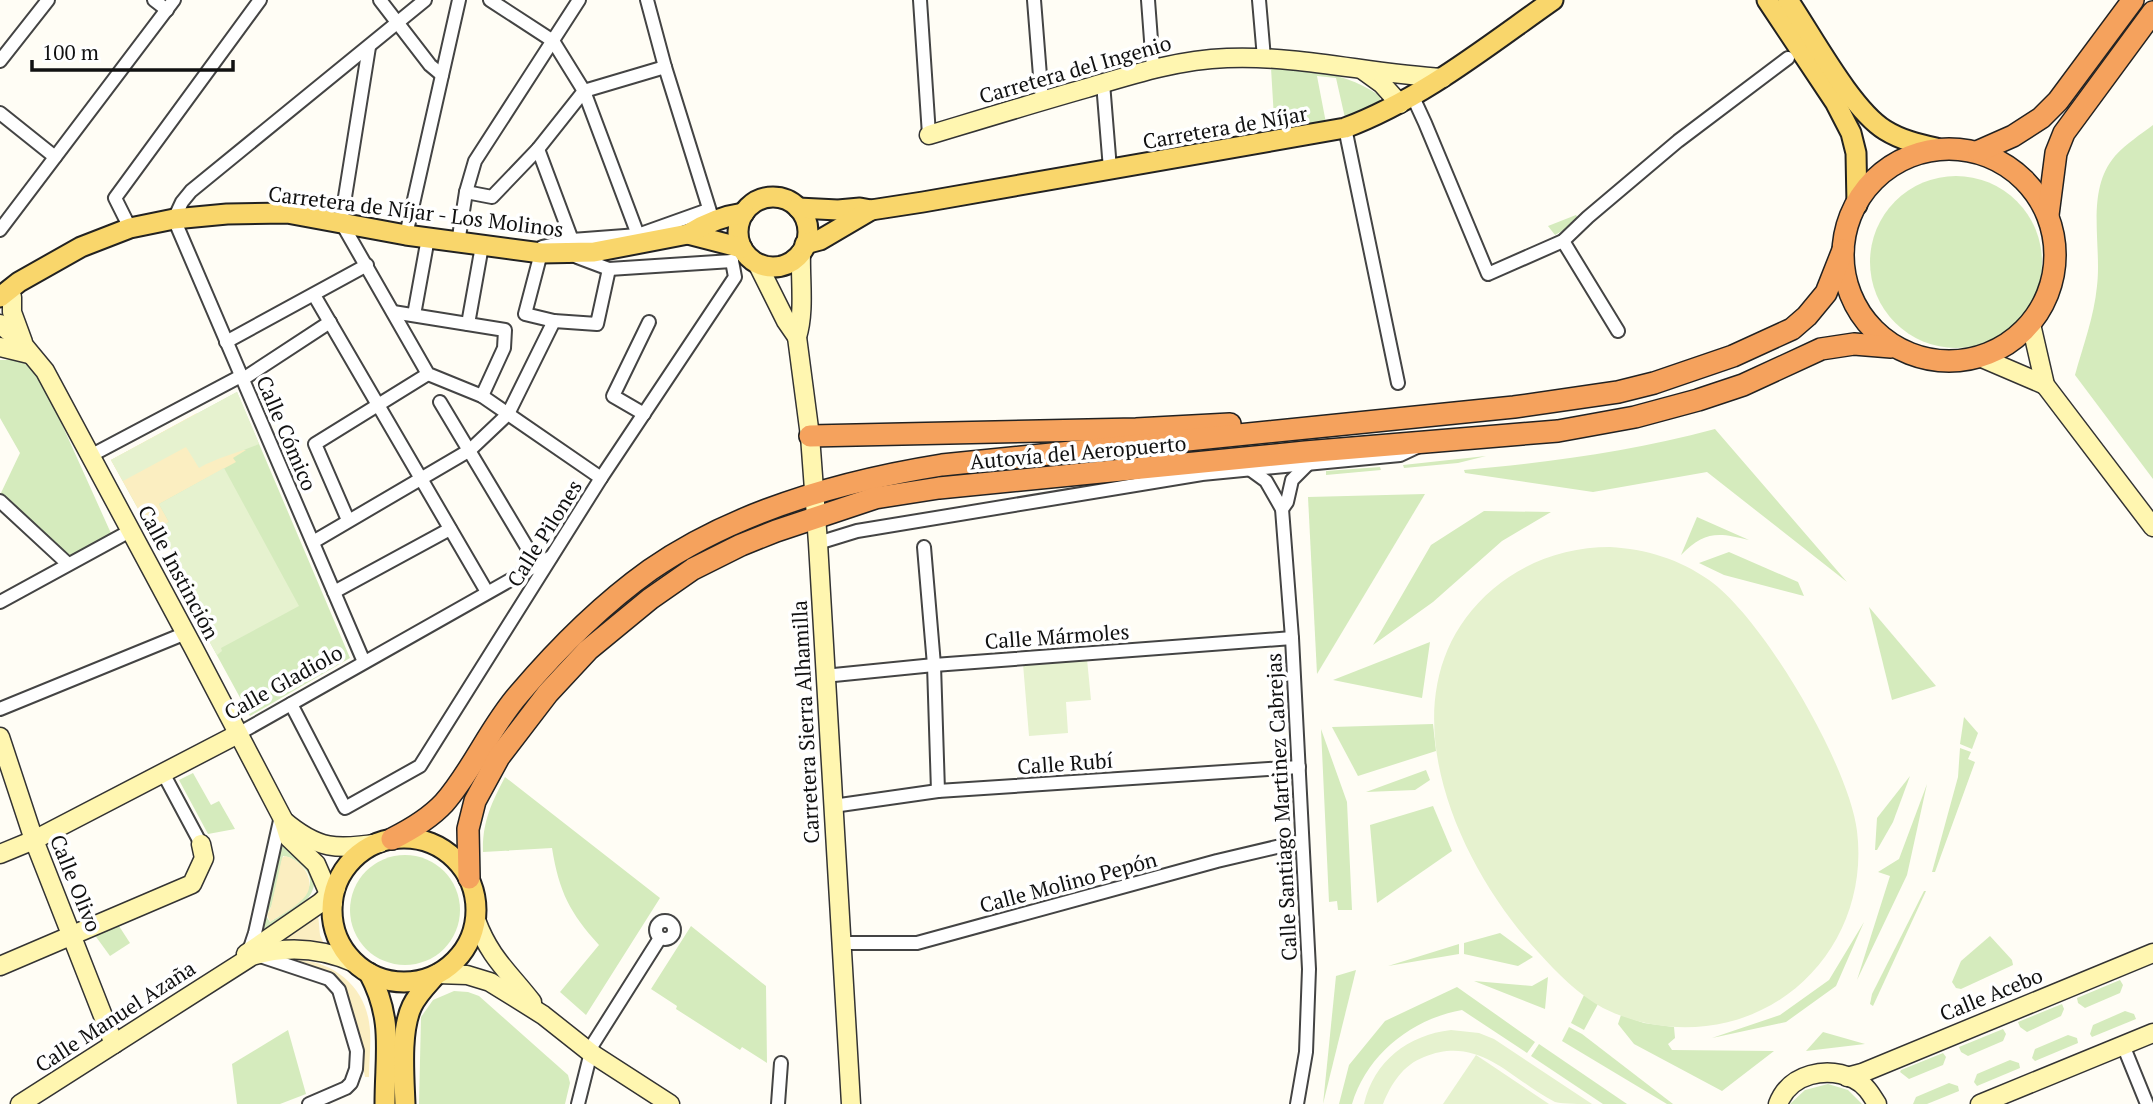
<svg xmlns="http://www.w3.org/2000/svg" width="2153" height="1104" viewBox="0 0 2153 1104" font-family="'PT Serif',serif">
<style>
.green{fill:#d5ebbd;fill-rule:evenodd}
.sand{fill:#fbeec1}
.pitch{fill:#e6f2cf}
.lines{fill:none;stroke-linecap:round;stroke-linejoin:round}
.street-casing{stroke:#444;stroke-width:16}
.secondary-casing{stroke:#333;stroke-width:21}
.primary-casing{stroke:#222;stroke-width:23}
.highway-casing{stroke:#222;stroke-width:24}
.street{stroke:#fff;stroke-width:12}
.secondary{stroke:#fff6b0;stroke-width:18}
.primary{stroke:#f9d66b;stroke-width:19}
.highway{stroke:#f5a25d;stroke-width:21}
.labels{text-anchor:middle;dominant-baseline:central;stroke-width:7;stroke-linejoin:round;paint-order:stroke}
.street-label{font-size:21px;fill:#111;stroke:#fff}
</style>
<rect width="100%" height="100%" fill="#fffdf5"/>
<g class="green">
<path d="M1271,68C1309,68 1349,74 1380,96V105L1345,118L1336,78L1317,76L1326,123L1275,135Z"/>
<path d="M2153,125V479L2075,375C2083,346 2094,317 2097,286C2102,244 2085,191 2115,156C2126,144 2141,134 2153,125Z"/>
<circle cx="1956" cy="262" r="86"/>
<path d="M1576,215L1580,221L1555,235L1548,226Z"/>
<path d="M0,360H16L37,369L114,540L68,564L0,501V495L20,453L0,418Z"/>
<path d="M237,392L350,658L250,716L207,637L213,633L212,625L195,595L187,599L173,572L181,568L159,527L146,523L111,460Z"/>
<path d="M1715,429L1847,582L1707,472L1593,492L1465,473L1464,470C1551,462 1630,452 1715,429Z"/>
<path d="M1486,456L1458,463L1404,468L1403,465Z"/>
<path d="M1380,467L1381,470L1326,475V471Z"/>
<path d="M1425,494L1317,674L1308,497Z"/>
<path d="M1484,511L1551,512L1502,541L1433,602L1373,645L1431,545Z"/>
<path d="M1697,517L1749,540C1718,532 1704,531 1681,555Z"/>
<path d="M1729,552L1798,582L1804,596L1724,575L1699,563Z"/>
<path d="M1869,607L1936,686L1892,700Z"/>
<path d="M1430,642L1422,698L1333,680Z"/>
<path d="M1964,717L1978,733L1972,749L1960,744Z"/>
<path d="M1433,724L1436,751L1358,776L1332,727Z"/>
<path d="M1321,729L1347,802L1352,910H1338L1337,901L1329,902Z"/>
<path d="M1960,748L1971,752L1968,759L1975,762L1935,872H1932L1958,777Z"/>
<path d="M1426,770L1430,780L1415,790L1366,792Z"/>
<path d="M193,773L211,805L219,801L235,829L208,834L179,780Z"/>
<path d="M1910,776L1893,822L1877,850H1875L1877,818Z"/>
<path d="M505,777L660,898L586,1015L560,992L599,945C570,913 559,892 552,848L483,852C482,822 492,802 505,777Z"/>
<path d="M1927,784L1907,875L1857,980L1890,876L1878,872L1899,859Z"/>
<path d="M1433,806L1452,851L1377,903L1370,825Z"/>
<path d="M281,841C289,849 299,855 306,863C335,895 281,920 259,935ZM283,856C291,857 297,861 303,867C326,889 286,912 270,922L266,916L272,905Z"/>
<circle cx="405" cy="910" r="55"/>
<path d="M1924,891H1926L1873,1006L1870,1004L1872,994Z"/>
<path d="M1864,922L1836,986L1786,1022L1712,1038L1780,1015L1829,980Z"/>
<path d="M117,923L130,943L110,956L94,934Z"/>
<path d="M691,926L766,986L767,1063L742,1047L740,1050L676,1009L677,1006L651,989Z"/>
<path d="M1500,933L1533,957L1518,966L1464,954V943Z"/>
<path d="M1990,936L2012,960L2013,965L1961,989L1956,988L1952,982L1961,961Z"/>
<path d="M1459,944V954L1388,966Z"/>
<path d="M1356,970L1323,1104L1336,976Z"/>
<path d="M1548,977L1545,1009L1474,981L1532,986Z"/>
<path d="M2120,980L2123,985L2120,993L2085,1008L2078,1003L2077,998Z"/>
<path d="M1457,987L1535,1042L1527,1053L1462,1010C1412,1019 1367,1054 1352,1104H1339L1349,1065L1385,1021Z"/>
<path d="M454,991L468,992L479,996L568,1075L570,1083L565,1104H419L421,1017L433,1000Z"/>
<path d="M1584,995L1598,1004L1584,1030L1571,1023Z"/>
<path d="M2062,1004L2064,1009L2061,1016L2027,1032L2020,1027L2018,1022Z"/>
<path d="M2125,1011L2134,1014L2136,1019L2092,1037L2090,1034L2093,1025Z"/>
<path d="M1621,1015L1644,1023L1674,1027L1675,1038L1668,1044L1672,1050L1774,1051L1722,1091L1634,1044L1618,1024Z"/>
<path d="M1569,1027L1582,1034L1673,1104H1667L1562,1041Z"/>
<path d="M2003,1029L2006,1034L2003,1041L1968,1056L1961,1052L1959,1047Z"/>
<path d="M288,1030L306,1094L280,1104H237L232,1064Z"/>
<path d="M1823,1032L1865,1044L1806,1051Z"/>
<path d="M2068,1035L2077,1038L2078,1043L2035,1061L2032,1058L2035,1049Z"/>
<path d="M1539,1044L1627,1104H1603L1531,1056Z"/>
<path d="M1943,1053L1946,1057L1943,1065L1909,1079L1900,1072L1901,1070Z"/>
<path d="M2010,1060L2019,1063L2020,1068L1977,1086L1974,1082L1977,1074Z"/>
<path d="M1949,1083L1958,1086L1959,1091L1927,1104H1913L1916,1097Z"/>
<path d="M1828,1084L1848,1090L1862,1104H1790L1805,1090Z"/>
</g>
<g class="sand">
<path d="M197,413L181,444L211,461L219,458L224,447L246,450L233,458L236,462L159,504L169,522L159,527L146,523L111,460Z"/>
<path d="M285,856C303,860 319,883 303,899C294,908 281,915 270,922L267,915L271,907L282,858Z"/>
<path d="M318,913L320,935L324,944L302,941L266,947Z"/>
<path d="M301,960C335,963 364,987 369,1022C372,1040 369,1059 369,1077H365C362,1057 350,990 337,977C327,968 307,966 295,961Z"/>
</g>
<g class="pitch">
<path d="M237,392L259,444C239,453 218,457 199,468L186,447L123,481L111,460Z"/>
<path d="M224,468L299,606L221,648L222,651L217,655L207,637L213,633L212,626L195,595L187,599L173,572L181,568L159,527L169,522L159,504Z"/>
<path d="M1610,547C1646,549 1679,559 1709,580C1763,618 1849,765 1857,831C1869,927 1803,1015 1706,1026C1671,1030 1635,1024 1603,1008C1579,995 1557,973 1539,953C1454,862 1377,688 1493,589C1526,561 1567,547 1610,547Z"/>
<path d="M1087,659L1091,700L1066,702L1068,733L1029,736L1023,664Z"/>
<path d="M1451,1030L1479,1033L1494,1039L1592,1104C1581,1104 1564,1104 1555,1102C1511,1080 1480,1034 1424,1057C1403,1065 1391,1084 1383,1104H1364C1374,1061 1408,1035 1451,1030Z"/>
<path d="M1476,1055L1485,1061L1549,1104H1443Z"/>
</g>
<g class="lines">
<g class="street-casing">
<g id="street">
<path d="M154,0L167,10"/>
<path d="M380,0L430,65L442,75"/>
<path d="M490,0L553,41L584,91L638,235"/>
<path d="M647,0L665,67L713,221"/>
<path d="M920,0L929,135"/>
<path d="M1034,0L1042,101"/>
<path d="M1148,0L1153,67"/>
<path d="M1259,0L1264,58"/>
<path d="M369,47L341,222L428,374L482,396L601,478"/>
<path d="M0,61L48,0"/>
<path d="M1103,83L1110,169"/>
<path d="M1413,97L1425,123L1488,274L1563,241L1588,217L1678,141L1788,58"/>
<path d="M0,113L55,157"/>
<path d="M1345,128L1398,383"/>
<path d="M538,149L572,240"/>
<path d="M466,192L492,197L538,149L584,91L665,67"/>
<path d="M130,228L115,198L260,0"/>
<path d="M0,230L174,0"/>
<path d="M406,235L459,0"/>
<path d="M1563,241L1618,331"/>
<path d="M458,243L466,192L475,161L579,0"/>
<path d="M542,247L572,240L638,235L708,210"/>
<path d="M541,253L525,314L554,321L597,324L609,269"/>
<path d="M577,257L609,269L732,261"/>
<path d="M314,295L487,592"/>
<path d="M393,312L505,330L504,348L482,396"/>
<path d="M414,315L428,238"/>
<path d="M468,324L482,246"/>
<path d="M226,342L367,265"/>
<path d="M243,379L330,322"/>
<path d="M440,402L537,564"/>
<path d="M644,414L613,396L649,322"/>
<path d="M90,456L241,376"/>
<path d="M1237,460L1266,481L1282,509L1292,638L1309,969L1306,1052L1297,1104"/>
<path d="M0,501L68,564"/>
<path d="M1282,509L1287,502L1292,480L1309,463"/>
<path d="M348,520L315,444L428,374"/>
<path d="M313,542L470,450L508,414L554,321"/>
<path d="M818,543L857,531L1202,474L1400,455L1417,447"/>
<path d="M924,547L934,665L938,791"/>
<path d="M334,592L450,529"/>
<path d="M0,602L130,531"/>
<path d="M364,662L174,219L182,202L191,191L425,0"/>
<path d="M824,676L934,665L1292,638"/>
<path d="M291,704L345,808L420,766L601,478L735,277L732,261"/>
<path d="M0,709L186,633"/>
<path d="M238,734L551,557"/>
<path d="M163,773L201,844"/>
<path d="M833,806L938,791L1299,767"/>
<circle cx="665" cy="930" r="9"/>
<path d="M841,943H917L1217,861L1302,841"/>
<path d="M249,951L255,933L281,816"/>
<path d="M257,955L329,979L339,990L357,1051L356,1069L351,1083L346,1088L309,1104"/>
<path d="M2123,1045L2147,1104"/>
<path d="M578,1104L593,1044L660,938"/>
<path d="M778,1104L781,1063"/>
</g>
</g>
<g class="secondary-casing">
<g id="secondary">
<path d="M1364,71L1382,84L1400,104"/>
<path d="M929,135C982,119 1034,103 1087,88C1134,74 1177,60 1227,58C1299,55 1371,74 1443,78"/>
<path d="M801,252C800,280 805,311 797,337L810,436L818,543L851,1104"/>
<path d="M757,263L786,321L797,337"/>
<path d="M12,297V312L23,342"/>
<path d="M0,324L21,342L45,371L193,647L283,819L289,838L316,864L333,903"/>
<path d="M2031,324L2045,385L2153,527"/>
<path d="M0,347L29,354"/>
<path d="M1982,358L2045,385"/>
<path d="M0,737L34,840L114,1044"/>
<path d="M283,820C318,850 337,850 380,843"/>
<path d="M0,854L34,840L238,734"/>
<path d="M476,920C490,958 508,971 532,1002"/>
<path d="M246,954L320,903L336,888"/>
<path d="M0,966L192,884L204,858L201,844"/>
<path d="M437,974L467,975L490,982L543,1015L591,1053L670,1104"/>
<path d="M1847,1077L1862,1073L2153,953"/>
<path d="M20,1104L252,956C288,945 321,948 355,963"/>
<path d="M1778,1104C1790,1073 1827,1066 1854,1079C1865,1084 1871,1094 1877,1104"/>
<path d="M1980,1104L2153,1033"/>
</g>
</g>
<g class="primary-casing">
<g id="primary">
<path d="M1767,0L1835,102L1851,133L1856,153L1857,205"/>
<path d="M1788,0C1812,35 1851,109 1885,130C1901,140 1918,144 1936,148"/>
<circle cx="773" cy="232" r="35"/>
<path d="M798,208L838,210L860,208L871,210L923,202L1345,128C1422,99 1486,47 1553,0"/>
<path d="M688,234L742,248"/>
<path d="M805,244L820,240L871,210"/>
<path d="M0,297L19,282L81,247L130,228L174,219L227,214L287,213L406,235L541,253L594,252L688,234C706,223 723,216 744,213"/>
<circle cx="404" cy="910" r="72"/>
<path d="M369,973C394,1020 385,1053 385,1104"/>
<path d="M405,1104C404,1076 400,1031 412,1006C417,995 427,985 435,976"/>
</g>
</g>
<g class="highway-casing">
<g id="highway">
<circle cx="1949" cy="255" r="106"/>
<path d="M1979,151L2013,136L2041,118L2058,101L2133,0"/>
<path d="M2048,215L2056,153L2064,133L2153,12"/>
<path d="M810,436L1136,429L1230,424"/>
<path d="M392,839C410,830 430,818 444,803C473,770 490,727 519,694C558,648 601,605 650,570C735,511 842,481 942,465L1514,407L1618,392L1654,383L1733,356L1792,329L1807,316L1826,293L1843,250"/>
<path d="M469,878L468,829L475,801L499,757L548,693L588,650L650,599L693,569L741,545L776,531L875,498L939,488L1305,452L1558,431L1635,417L1698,400L1743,385L1821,349L1854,344L1891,347"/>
</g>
</g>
<use href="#street" class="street"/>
<use href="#secondary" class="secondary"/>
<use href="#primary" class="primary"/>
<use href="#highway" class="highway"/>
</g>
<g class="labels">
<g class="street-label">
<text transform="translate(1075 69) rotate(-16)">Carretera del Ingenio</text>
<text transform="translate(1225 127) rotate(-10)">Carretera de Níjar</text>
<text transform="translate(416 211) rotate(7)">Carretera de Níjar - Los Molinos</text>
<text transform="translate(287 433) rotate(67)">Calle Cómico</text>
<text transform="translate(1078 452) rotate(-5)">Autovía del Aeropuerto</text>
<text transform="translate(544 533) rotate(-58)">Calle Pilones</text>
<text transform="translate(179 572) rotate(62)">Calle Instinción</text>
<text transform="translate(1057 636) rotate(-4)">Calle Mármoles</text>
<text transform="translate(283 682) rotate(-29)">Calle Gladiolo</text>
<text transform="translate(805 722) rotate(-93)">Carretera Sierra Alhamilla</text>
<text transform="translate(1065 763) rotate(-4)">Calle Rubí</text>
<text transform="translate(1281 807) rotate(-93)">Calle Santiago Martinez Cabrejas</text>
<text transform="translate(1068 882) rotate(-15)">Calle Molino Pepón</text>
<text transform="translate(76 883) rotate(68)">Calle Olivo</text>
<text transform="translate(1991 994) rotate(-22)">Calle Acebo</text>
<text transform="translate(115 1016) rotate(-33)">Calle Manuel Azaña</text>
</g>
</g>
<path d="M32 60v10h201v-10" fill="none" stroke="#111111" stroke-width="3.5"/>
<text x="42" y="60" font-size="21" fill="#111111" stroke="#ffffff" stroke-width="5" paint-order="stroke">100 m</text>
</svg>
